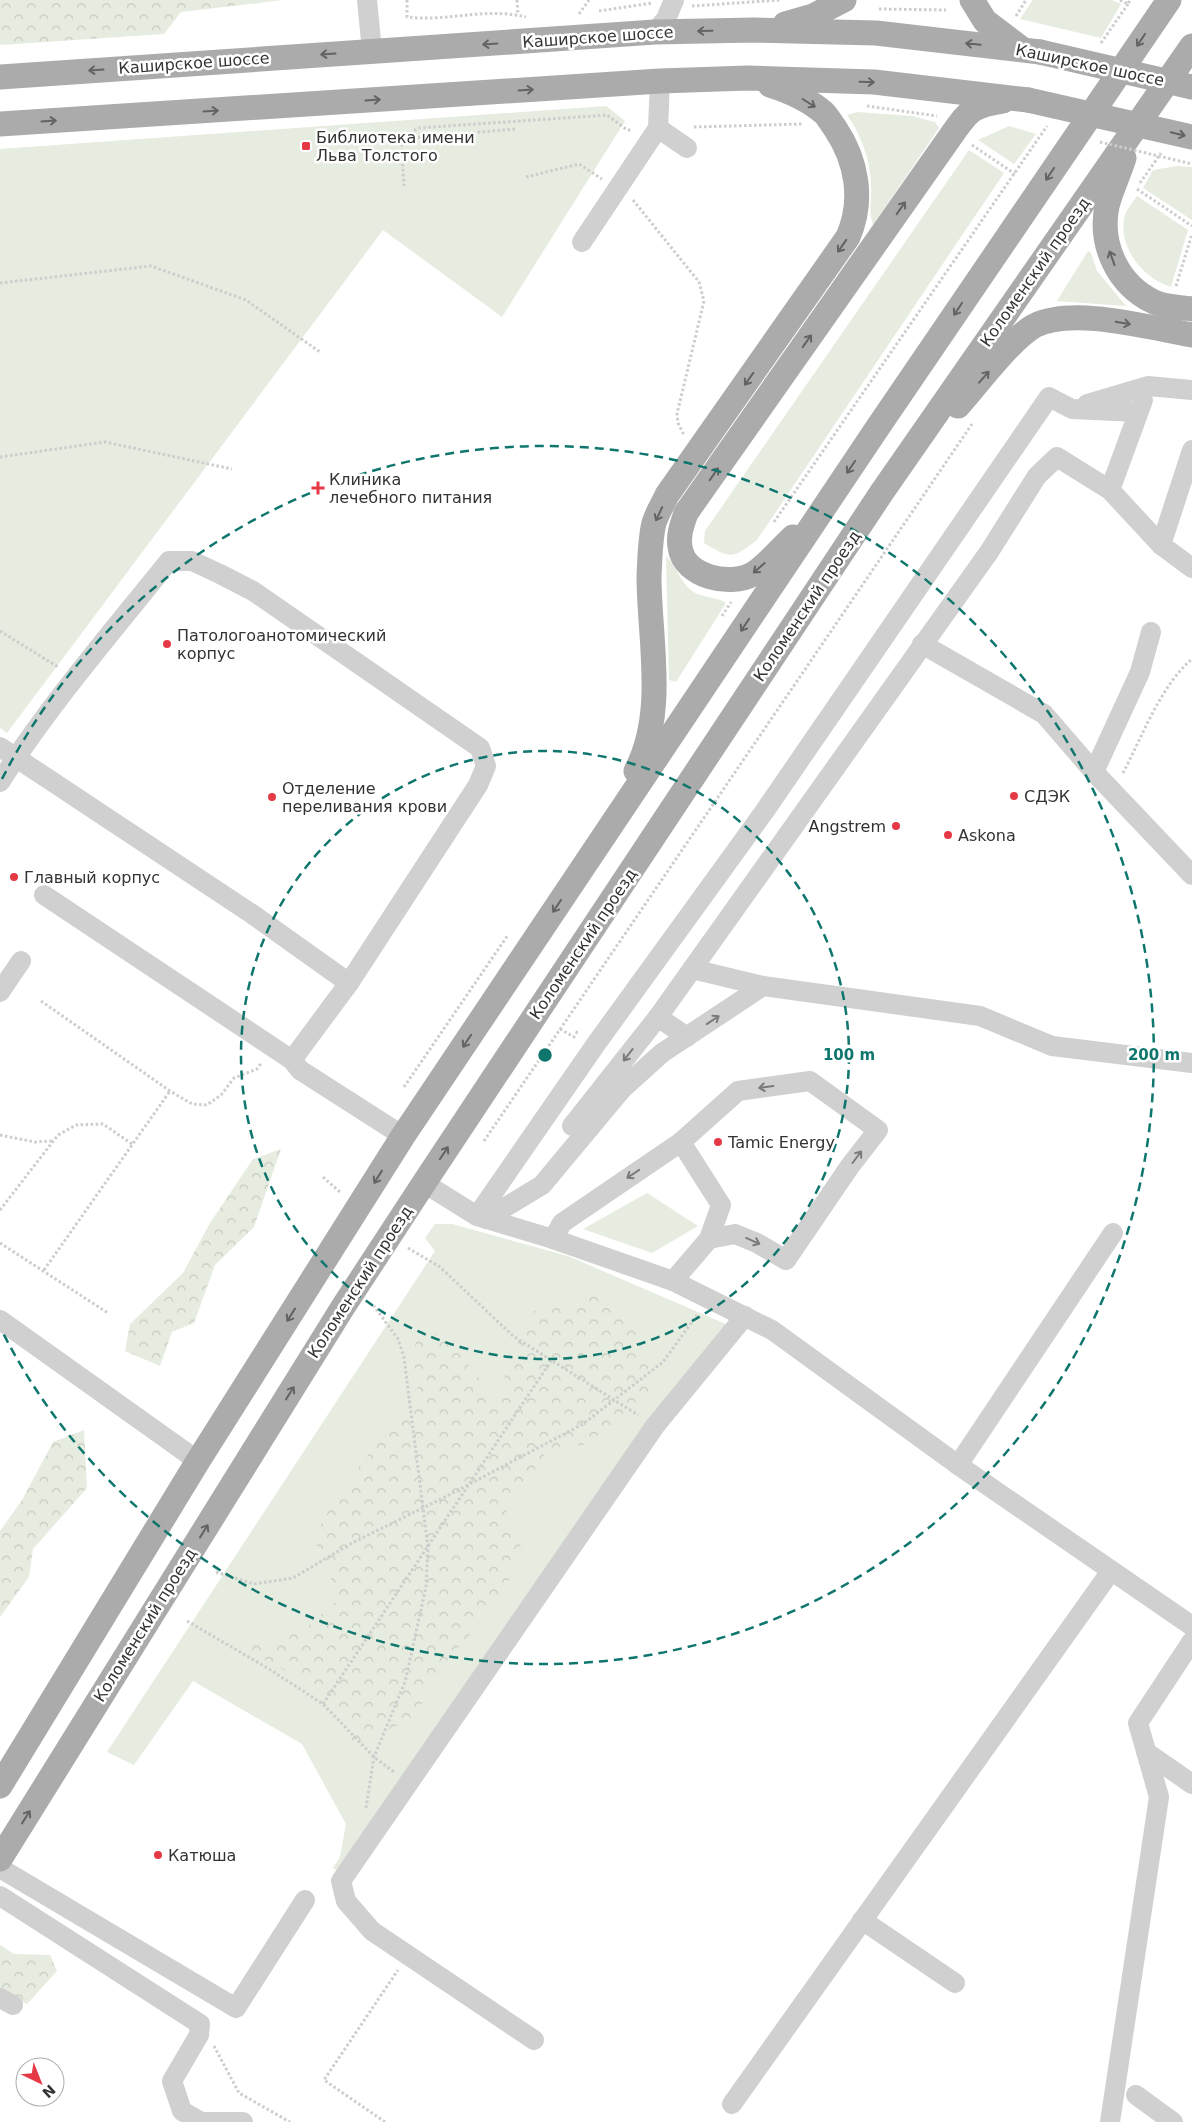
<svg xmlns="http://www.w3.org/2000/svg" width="1192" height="2122" viewBox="0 0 1192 2122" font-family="'DejaVu Sans',sans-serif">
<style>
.green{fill:#e6ecdf}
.forest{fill:url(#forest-crowns)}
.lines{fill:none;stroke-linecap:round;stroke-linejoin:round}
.path{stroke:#cdcdcd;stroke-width:3;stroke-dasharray:2.5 2.5;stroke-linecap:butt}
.minor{stroke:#d0d0d0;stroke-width:20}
.major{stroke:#ababab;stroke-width:25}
.path-bridge{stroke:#cdcdcd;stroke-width:3;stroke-dasharray:2.5 2.5;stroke-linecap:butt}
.major-bridge{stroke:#ababab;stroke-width:25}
.oneway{stroke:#636363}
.oneway2{stroke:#7a7a7a}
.ring{fill:none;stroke:#0f766e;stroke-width:2.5;stroke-dasharray:9 6}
.poi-dot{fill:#e63946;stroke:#fff;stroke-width:2}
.labels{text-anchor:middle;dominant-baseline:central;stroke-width:5;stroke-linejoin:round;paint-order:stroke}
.street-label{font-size:16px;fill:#333;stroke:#fff}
.poi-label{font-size:16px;fill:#333;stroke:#fff;text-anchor:start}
.centre{fill:#0f766e;stroke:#fff;stroke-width:2.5}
.ring-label{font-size:15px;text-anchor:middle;font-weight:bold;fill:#0f766e;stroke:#fff;stroke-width:5;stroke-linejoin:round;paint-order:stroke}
</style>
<defs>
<pattern id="forest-crowns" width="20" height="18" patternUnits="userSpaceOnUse" patternTransform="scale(1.25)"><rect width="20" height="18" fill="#e6ecdf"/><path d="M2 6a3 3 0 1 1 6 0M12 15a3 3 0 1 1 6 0" fill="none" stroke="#c6cbc0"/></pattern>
</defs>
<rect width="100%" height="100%" fill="#fff"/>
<g class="green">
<path d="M1033,0H1112L1121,4L1101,38L1020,19Z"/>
<path d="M606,106L625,121L502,317L383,230L7,733L0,728V149Z"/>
<path d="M857,112L912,116L935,122L939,128L873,225C868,210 872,201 871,186C871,161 861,135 847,115Z"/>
<path d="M1009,126L1036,134L1014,164L978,140Z"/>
<path d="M969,150L1004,173L757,540C732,559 731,559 704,543L705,531Z"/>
<path d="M1177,166L1192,167V220L1143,188L1153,170Z"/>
<path d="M1137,196L1188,230L1171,287C1144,279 1119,249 1124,219C1125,211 1132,203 1137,196Z"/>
<path d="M1088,251L1091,253L1097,271L1126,306L1057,301Z"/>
<path d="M666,556C677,566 680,582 692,591C702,598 718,597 726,603L676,682L669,680Z"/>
<path d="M647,1193L698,1226L652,1253L583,1229Z"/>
<path d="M435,1224H452L568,1256L735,1328L342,1874L333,1868L340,1857L346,1824L302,1744L193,1681L134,1765L107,1752L435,1251L425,1238Z"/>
</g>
<g class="forest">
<path d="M0,0H283L181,12L164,34L0,45Z"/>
<path d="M281,1149L254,1227L215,1265L194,1323L172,1332L160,1366L125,1351L130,1324L183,1273L210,1223L253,1159Z"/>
<path d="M597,1295L638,1324L652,1363V1399L583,1445L549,1448L516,1500L503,1516L523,1550L502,1597L435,1675L416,1716L352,1749L347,1712L316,1687L239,1646L300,1633L336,1602L331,1578L313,1537L339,1494L419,1386L414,1364L416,1337L444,1333L494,1398L504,1378L530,1312Z"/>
<path d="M84,1430L87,1488L33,1549L29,1577L0,1617V1531L22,1500L53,1442Z"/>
<path d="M0,1945L14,1954L50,1955L57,1971L27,2004L0,1991Z"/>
</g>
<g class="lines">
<g class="path">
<path d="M407,0V17C447,22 485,7 526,17"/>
<path d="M517,0L518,15"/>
<path d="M1120,0L1128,4L1130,0"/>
<path d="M692,6L780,0"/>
<path d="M879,9L946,10"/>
<path d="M599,11L652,3"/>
<path d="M579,14L589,0"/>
<path d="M1016,16L1026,0"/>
<path d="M1101,43L1128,4"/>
<path d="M867,106L937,116"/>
<path d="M694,127L802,124"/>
<path d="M515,129L401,139L418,128L607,115L627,130H633"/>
<path d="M401,139L404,186"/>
<path d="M972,145L1015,174"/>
<path d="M526,177L579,164L602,179"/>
<path d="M1140,183L1161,153"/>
<path d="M1137,189L1192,226"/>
<path d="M633,200L699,282L704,301L677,414L678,423L684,435"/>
<path d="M0,283L151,266L246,300L320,352"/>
<path d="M1176,286L1192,234"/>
<path d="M0,457L105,442L232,469"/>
<path d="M774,522L1047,126"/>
<path d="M722,616L731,602"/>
<path d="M0,631L58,667"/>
<path d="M1123,773C1142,737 1161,685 1192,659"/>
<path d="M41,1001L170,1091L192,1104L207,1105L221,1095L234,1078L257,1069L262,1062"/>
<path d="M560,1029L574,1037L577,1032L579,1033"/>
<path d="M404,1087L508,935"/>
<path d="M0,1135L35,1142L52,1141"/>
<path d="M484,1141L972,424"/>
<path d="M323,1177L341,1193"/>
<path d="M0,1210L58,1135L76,1125L103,1124L132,1144"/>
<path d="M0,1243L108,1313"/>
<path d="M408,1248L440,1267L513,1336L638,1415"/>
<path d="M44,1270L170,1091"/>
<path d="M216,1572L254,1584L293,1578L352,1543L447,1496L583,1424L663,1362L697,1315"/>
<path d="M187,1621L269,1669L323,1704L374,1757L394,1772"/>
<path d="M323,1704L551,1361"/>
<path d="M366,1808L374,1757L405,1682L426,1587L428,1548L404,1357L398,1339L374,1306"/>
<path d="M214,2046L239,2093L290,2122"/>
<path d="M385,2122L324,2080L398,1970"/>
</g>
<g class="minor">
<path d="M367,0L372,51"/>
<path d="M655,32L666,19L674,0"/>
<path d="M658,128L687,148"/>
<path d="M582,242L658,128L660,81"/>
<path d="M1087,404L1148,386L1192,390"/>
<path d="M1110,490L1143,400"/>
<path d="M1161,545L1192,450"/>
<path d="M1151,632L1140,672L1094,772L1192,875"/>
<path d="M922,644L1044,714L1094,772"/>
<path d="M0,747L252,914L349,983"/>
<path d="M0,782C50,704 111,633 169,561H192L220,574L253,591L480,748L486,766L478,785L349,983L292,1060"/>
<path d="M44,895L292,1060L300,1070L403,1136"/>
<path d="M692,969L763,986L980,1016L1052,1046L1192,1063"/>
<path d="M0,992L21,961"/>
<path d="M687,1037L658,1017L989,552L1037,476L1057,457L1110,490L1161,545L1192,568"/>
<path d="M572,1126L658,1017"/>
<path d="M681,1142L721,1205L709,1239"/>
<path d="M424,1183L477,1216L553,1239L673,1281L772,1330L958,1465L1192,1626"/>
<path d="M477,1216L596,1044L764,812L1049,397L1072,409L1138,412"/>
<path d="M486,1219L542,1185L622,1089L662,1053L763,986"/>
<path d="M553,1239L562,1223L681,1142L738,1091L810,1081L878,1130L850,1166L786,1260L757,1243L735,1234L709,1239L673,1281"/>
<path d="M0,1320L198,1461"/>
<path d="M958,1465L1113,1233"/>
<path d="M1146,1752L1192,1784"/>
<path d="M0,1868L236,2008L305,1900"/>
<path d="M0,1896L200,2024L199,2035L172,2081L182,2111L201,2122H243"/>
<path d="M862,1920L955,1983"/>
<path d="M0,1998L13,2005"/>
<path d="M534,2040L372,1931L346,1901L341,1881L655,1426L745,1316"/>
<path d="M1136,2095L1173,2122"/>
<path d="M732,2104L1111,1571"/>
<path d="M1110,2122L1159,1797L1138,1723L1192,1641"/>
</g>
<g class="major">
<path d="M972,0L985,21L1022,49"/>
<path d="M785,24L813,16L844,0"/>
<path d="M0,77L655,32L754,30L876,33L1040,52"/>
<path d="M0,124L660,81L748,78L874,82L1028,100"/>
<path d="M1124,158C1119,174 1111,190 1107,206C1099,245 1118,285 1154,302C1165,307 1180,307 1192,309"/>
<path d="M958,406C977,385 1011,339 1034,326C1073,306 1150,328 1192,335"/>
<path d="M793,537C781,548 766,566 753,574C730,587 684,577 680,547C678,535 682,525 686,513L953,133C970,109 973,106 1003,101"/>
<path d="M636,771C667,712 649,639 649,576C650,559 650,539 654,523C657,513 663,504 667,495L848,237C864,200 857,161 835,128C831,123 828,117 824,113C808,99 789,91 770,85"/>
<path d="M0,1786L198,1461L403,1136L878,427L1169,0"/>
<path d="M0,1859L343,1307L424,1183L882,492L1192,46"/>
</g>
<path class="path-bridge" d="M1100,142L1192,164"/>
<g class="major-bridge">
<path d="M1040,52L1192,87"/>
<path d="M1028,100L1192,137"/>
</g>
</g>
<defs><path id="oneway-shaft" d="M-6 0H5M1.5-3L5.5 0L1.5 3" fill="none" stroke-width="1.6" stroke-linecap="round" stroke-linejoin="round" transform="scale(1.25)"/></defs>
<g class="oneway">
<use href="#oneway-shaft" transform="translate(705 31) rotate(179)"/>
<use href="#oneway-shaft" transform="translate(1141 40) rotate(124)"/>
<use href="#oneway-shaft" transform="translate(490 44) rotate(176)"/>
<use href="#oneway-shaft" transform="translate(973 44) rotate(-174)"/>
<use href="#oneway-shaft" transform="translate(328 54) rotate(176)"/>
<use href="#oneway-shaft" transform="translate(96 70) rotate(176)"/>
<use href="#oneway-shaft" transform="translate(867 82) rotate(2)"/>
<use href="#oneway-shaft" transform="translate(526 90) rotate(-4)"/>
<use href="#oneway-shaft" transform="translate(373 100) rotate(-4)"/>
<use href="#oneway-shaft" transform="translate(809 103) rotate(32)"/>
<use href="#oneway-shaft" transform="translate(211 111) rotate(-4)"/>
<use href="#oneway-shaft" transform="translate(49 121) rotate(-4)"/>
<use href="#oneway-shaft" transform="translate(1178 134) rotate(13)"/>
<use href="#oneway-shaft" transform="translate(1050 174) rotate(124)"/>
<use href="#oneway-shaft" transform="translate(901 208) rotate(-55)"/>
<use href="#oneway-shaft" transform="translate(842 246) rotate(125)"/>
<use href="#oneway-shaft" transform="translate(1112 258) rotate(-110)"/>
<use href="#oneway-shaft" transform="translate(958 309) rotate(124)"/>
<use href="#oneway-shaft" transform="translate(1123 323) rotate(10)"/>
<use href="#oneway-shaft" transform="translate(807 341) rotate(-55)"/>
<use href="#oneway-shaft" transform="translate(984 377) rotate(-49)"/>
<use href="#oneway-shaft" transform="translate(749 379) rotate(125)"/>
<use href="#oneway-shaft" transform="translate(851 467) rotate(124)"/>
<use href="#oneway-shaft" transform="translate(714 474) rotate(-55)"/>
<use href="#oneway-shaft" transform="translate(659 514) rotate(115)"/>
<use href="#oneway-shaft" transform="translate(759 568) rotate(139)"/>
<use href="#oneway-shaft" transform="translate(745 625) rotate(124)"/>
<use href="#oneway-shaft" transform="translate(557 906) rotate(124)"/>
<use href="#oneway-shaft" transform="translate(467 1041) rotate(124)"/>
<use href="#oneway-shaft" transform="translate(444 1153) rotate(-56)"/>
<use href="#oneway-shaft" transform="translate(378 1177) rotate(122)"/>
<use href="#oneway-shaft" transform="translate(291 1315) rotate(122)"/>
<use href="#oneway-shaft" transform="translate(290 1393) rotate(-58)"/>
<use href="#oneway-shaft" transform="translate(204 1531) rotate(-58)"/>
<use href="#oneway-shaft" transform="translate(26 1817) rotate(-58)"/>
</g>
<g class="oneway2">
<use href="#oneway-shaft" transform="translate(713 1020) rotate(-34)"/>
<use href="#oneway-shaft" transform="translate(628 1055) rotate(128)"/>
<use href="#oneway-shaft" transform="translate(766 1087) rotate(172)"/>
<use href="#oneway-shaft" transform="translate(857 1157) rotate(-53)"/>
<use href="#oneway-shaft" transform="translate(633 1174) rotate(146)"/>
<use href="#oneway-shaft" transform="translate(753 1241) rotate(24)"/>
</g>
<g class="ring">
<circle cx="545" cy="1055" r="304"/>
<path d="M2 779A609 609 0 1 1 2 1331"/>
</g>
<g class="poi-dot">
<rect x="301" y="141" width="10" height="10" rx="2.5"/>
<path d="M315.5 480.5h5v5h5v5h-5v5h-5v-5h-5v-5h5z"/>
<circle cx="167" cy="644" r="5"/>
<circle cx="1014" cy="796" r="5"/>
<circle cx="272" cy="797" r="5"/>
<circle cx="896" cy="826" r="5"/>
<circle cx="948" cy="835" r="5"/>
<circle cx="14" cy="877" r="5"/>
<circle cx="718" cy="1142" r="5"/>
<circle cx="158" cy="1855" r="5"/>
</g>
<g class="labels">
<g class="street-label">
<text transform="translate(598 37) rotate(-4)">Каширское шоссе</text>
<text transform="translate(194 63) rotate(-4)">Каширское шоссе</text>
<text transform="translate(1090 65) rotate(12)">Каширское шоссе</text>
<text transform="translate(1035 272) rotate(-55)">Коломенский проезд</text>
<text transform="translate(807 606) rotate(-56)">Коломенский проезд</text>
<text transform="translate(583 944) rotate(-56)">Коломенский проезд</text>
<text transform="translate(360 1282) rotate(-57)">Коломенский проезд</text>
<text transform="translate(145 1625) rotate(-58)">Коломенский проезд</text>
</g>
<g class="poi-label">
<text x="316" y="137">Библиотека имени<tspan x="316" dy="18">Льва Толстого</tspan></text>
<text x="329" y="479">Клиника<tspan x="329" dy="18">лечебного питания</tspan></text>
<text x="177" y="635">Патологоанотомический<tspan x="177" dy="18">корпус</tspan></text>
<text x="282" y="788">Отделение<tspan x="282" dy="18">переливания крови</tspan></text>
<text x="1024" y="796">СДЭК</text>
<text x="886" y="826" text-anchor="end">Angstrem</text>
<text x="958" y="835">Askona</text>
<text x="24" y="877">Главный корпус</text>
<text x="728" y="1142">Tamic Energy</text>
<text x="168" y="1855">Катюша</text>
</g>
</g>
<circle cx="545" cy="1055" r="8" class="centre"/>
<g class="ring-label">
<text x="849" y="1060">100 m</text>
<text x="1154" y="1060">200 m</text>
</g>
<g transform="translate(40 2082) rotate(137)"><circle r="24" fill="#ffffff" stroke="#adadad"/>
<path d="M0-4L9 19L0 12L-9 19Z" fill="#e63946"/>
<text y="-8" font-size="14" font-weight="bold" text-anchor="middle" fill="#333333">N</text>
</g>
</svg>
